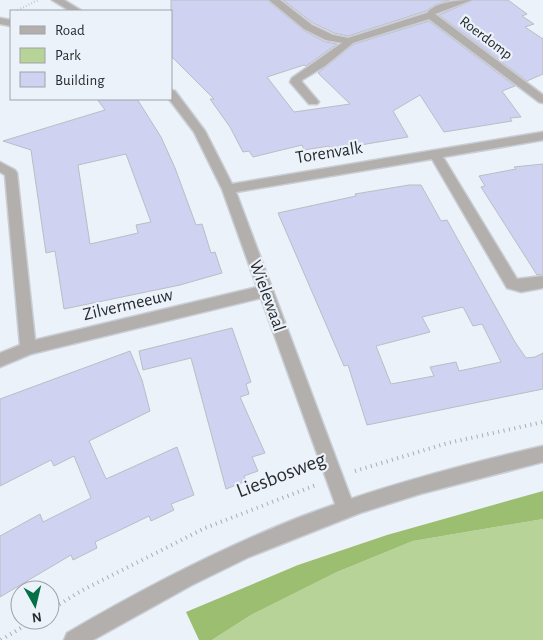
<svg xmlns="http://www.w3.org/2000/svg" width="543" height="640" viewBox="0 0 543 640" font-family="'Alegreya Sans',sans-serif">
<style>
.green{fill:#b8d398}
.forest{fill:#9cbe71}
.building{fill:#cfd2f1;stroke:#bcbdc4;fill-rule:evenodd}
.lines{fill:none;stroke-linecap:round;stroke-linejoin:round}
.service-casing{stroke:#c9ced5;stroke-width:3}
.minor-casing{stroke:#c9ced5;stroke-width:3}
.tertiary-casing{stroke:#c9ced5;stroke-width:3}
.path-far1{stroke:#a8adb2;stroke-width:2.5;stroke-dasharray:0.5 2.5;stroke-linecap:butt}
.path{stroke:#a8adb2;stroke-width:4;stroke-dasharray:1 4.5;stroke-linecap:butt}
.service{fill:#b3afad;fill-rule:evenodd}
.minor{fill:#b3afad;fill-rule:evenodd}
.tertiary{fill:#b3afad;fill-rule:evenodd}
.labels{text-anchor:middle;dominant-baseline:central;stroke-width:4.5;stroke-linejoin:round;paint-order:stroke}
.far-street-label{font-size:15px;fill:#2a2c2f;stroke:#ecf2f9}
.street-label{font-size:18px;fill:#2a2c2f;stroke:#ecf2f9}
.near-street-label{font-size:21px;fill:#2a2c2f;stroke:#ecf2f9}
</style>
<rect width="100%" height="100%" fill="#ecf2f9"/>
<path class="green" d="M543,519V640H212L251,615L337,572L413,541Z"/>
<path class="forest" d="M543,491V519L413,541L337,572L251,615L212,640H199L186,612L298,565L387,535Z"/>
<g class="building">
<path d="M171,0H267L303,30L325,42L337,44L306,66L304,65L267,77L294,112L350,104L318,73L354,44L429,21L515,86L502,91L521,117L510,118L512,121L444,132L420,95L393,111L408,137L331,150L329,146L304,150L302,145L253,157L249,151L243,152L230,127L210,99H214L171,56Z"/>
<path d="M283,0H450L435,5L426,11L348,36L334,33L313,23Z"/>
<path d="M474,0H508L527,14L522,16L534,24L525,27L543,39V74L527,81L439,15Z"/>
<path d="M97,99H137L161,137L175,168L196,225L202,224L211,253L215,252L222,273L180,285L64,309L55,251L46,253L31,150L3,141L105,110ZM126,154L151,222L136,225L138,233L90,244L78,165Z"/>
<path d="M543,164V274L537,275L481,187L485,186L479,176L516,169L514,167Z"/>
<path d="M409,185H421L441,221L447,220L515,342L526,358L535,357L543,353V389L367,425L348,365L344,366L278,213L356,196L355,194ZM463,307L473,326L482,324L501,362L459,371L456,362L430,367L434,376L391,384L376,346L430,332L422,317Z"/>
<path d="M232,328L251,382L246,384L249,394L240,397L265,453L252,457L258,471L244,476L246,481L226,489L191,358L143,370L139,351Z"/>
<path d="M130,351L142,380L150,411L89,441L106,479L177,447L194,495L171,504L174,510L151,521L149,516L116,532L95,542L97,548L73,560L71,555L0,597V536L40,514L43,522L91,498L74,456L54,466L51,460L0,486V399Z"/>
</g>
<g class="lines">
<g class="service-casing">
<path id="service" d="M349,38L354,41L353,43L325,66L302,80V82L319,102L317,104H309L290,82L292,78Z"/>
</g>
<g class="minor-casing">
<g id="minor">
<path d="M52,0H64L82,11H70Z"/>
<path d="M269,0H280L312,25L333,35L348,38L427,13C435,2 459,0 472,0L435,14L543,95V103L539,102L429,19L349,44L326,40L304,29Z"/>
<path d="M0,18L11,20V26L0,24Z"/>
<path d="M171,90L175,91L205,131L232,184L543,132V140L443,157L517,279L543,276V288L521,292L507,288L432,159L236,192L355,509L352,515L346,518L340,515L337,509L261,298L31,354L0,367V353L20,345L5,175L0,172V162L15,170L17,173L35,340L257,287L222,189L194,132L169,99H171Z"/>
</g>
</g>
<g class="tertiary-casing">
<path id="tertiary" d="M543,446V462L420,494L360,513L249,557L192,585L93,640H64L67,633C142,589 219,549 300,517C379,487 461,465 543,446Z"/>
</g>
<path class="path-far1" d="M18,10L38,0"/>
<g class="path">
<path d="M355,471L448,443L543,422"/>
<path d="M50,610L81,591L205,528L316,485"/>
<path d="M1,640L34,620"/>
</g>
<use href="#service" class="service"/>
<use href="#minor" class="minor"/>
<use href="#tertiary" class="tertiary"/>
</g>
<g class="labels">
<g class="far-street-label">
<text transform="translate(486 38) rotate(37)">Roerdomp</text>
</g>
<g class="street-label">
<text transform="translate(329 153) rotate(-9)">Torenvalk</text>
<text transform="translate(267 296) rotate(70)">Wielewaal</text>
<text transform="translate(128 305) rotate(-13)">Zilvermeeuw</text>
</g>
<g class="near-street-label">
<text transform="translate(281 475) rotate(-21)">Liesbosweg</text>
</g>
</g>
<rect x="10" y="10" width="162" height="90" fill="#ecf2f9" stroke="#9ea3a8"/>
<rect x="20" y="26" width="25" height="8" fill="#b3afad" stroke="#9ea3a8"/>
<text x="55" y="35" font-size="15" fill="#2a2c2f">Road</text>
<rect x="20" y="48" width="25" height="15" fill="#b8d398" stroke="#9ea3a8"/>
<text x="55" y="60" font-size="15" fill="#2a2c2f">Park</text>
<rect x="20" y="72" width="25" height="15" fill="#cfd2f1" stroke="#9ea3a8"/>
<text x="55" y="85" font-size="15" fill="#2a2c2f">Building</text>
<g transform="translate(35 605) rotate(172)"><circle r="24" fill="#ecf2f9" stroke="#9ea3a8"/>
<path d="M0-4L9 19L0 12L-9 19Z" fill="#056f46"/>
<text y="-8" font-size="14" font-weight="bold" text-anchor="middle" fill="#2a2c2f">N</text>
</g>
</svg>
